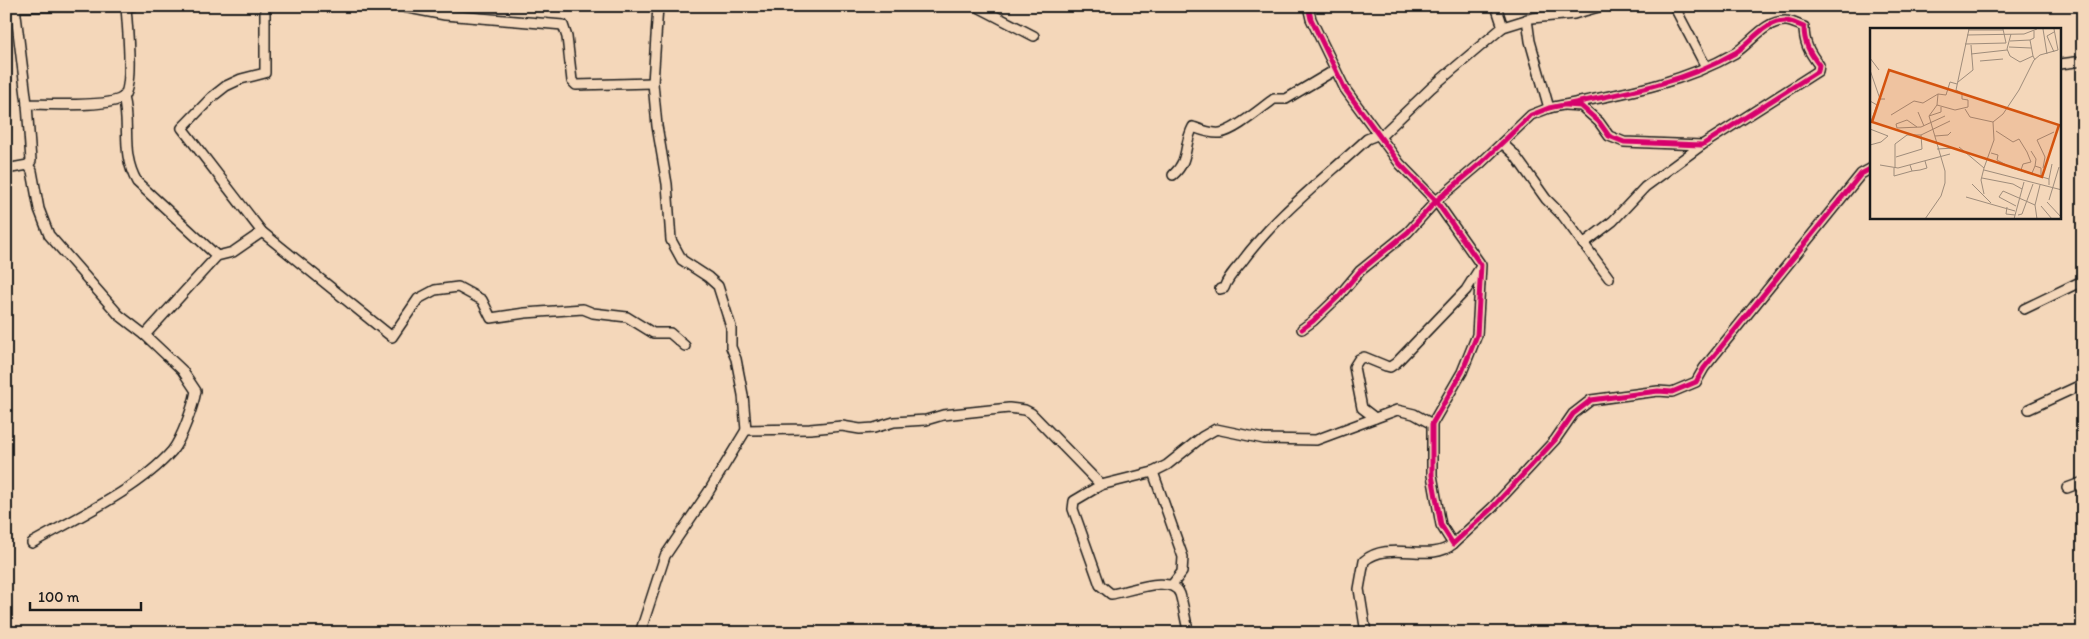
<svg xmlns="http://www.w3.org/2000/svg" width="2089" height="639" viewBox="0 0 2089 639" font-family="Itim,sans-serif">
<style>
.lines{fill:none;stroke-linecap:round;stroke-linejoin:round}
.minor-casing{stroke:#1c1c1c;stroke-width:12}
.minor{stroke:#f4d7ba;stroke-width:9}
.cycleway-casing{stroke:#f4d7ba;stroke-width:8}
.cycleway{stroke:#d6006c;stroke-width:5}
.inset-road{fill:none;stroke:#9e8c7b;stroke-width:1}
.view{fill:#d4530e;fill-opacity:0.15;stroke:#d4530e;stroke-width:2.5}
.inset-edge{fill:none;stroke:#1c1c1c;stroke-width:2.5}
</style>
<rect width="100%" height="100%" fill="#f4d7ba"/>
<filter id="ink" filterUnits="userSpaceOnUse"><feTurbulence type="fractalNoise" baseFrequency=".02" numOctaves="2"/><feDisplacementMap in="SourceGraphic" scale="10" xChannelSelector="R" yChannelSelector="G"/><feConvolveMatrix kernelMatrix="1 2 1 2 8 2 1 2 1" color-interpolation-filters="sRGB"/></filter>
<g filter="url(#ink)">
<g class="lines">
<g class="minor-casing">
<g id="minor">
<path d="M265,6V73L241,79L226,86L212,97L182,128L262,232L392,337L418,299L435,290L458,287L482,300L491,318L525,313L583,309L593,313L627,317L653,333H670L685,346"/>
<path d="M398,6L445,15L563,25L567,37L572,81L576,85L653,83"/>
<path d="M658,6L653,83L657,126L667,184L671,240L682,260L708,277L718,286L731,327V347L736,359L743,395L746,430L810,429L842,426L860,429L874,428L894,422L926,420L943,415L1009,408L1025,410L1031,413L1101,485"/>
<path d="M976,6L1034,36"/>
<path d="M1308,6L1311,19L1345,89L1400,164L1436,201L1481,265L1477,335L1462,372L1432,424V475L1441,525L1453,544L1492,508L1555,440L1573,414L1591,400L1658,391L1672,392L1696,382L1704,368L1861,174L1872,168"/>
<path d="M1496,6L1503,27"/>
<path d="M1621,6H1625"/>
<path d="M1674,6L1706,67"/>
<path d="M6,7L133,6"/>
<path d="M15,7L27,104C46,104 110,108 123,97C134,88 127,23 126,7"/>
<path d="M1527,19L1530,41L1549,108"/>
<path d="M2060,64L2083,61"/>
<path d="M123,97C131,127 120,152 137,182L217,256"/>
<path d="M27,104L31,161L28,165L32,171L39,209L49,235L119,315L145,335L182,370L196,391C193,407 182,438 172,451C139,489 76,518 32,543"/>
<path d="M1502,143L1514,154L1546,199L1563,216L1609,278"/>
<path d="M6,169L28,165"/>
<path d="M1173,175C1190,160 1183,145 1193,127C1201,130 1211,134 1220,133C1235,131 1261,108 1274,99H1286L1335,70"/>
<path d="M1583,244L1613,221L1645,187L1702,145"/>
<path d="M1220,289L1224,288C1227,279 1234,271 1241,263C1276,215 1324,179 1367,139L1377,135L1381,136L1431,88L1503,27L1532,18L1574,14L1602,6"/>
<path d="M2024,309L2078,283L2083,285"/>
<path d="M1302,329L1313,321L1338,297L1360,271L1408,232L1436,201L1481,163L1531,115L1549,108C1613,95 1678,86 1735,53C1751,43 1765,20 1786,21C1791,21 1798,25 1804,27C1804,43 1809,52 1819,65L1818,71L1702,145L1624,142L1609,136L1599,122L1581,106L1565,105"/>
<path d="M145,335L217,256L233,252L262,232"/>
<path d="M2029,409L2083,384"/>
<path d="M1375,418L1362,408L1354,367L1359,359L1364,357L1386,366L1390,367L1396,363L1466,290L1480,268"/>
<path d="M1153,472L1183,557L1182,572L1172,585"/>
<path d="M2067,488L2083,482"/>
<path d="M640,633L665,556L709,491L746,430"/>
<path d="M1189,633C1185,620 1184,607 1180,594C1172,573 1128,592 1111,594L1100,585L1073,509L1074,501L1101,485L1153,472L1167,465L1202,437L1216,429L1264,439L1316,440L1397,410L1414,414L1432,424"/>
<path d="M1366,633L1359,589L1364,561C1389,539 1430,564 1453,544"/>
</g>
</g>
<use href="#minor" class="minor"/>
<g class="cycleway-casing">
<g id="cycleway">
<path d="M1308,6L1311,19L1345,89L1400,164L1436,201L1481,265L1477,335L1462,372L1432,424V475L1441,525L1453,544L1492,508L1555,440L1573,414L1591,400L1658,391L1672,392L1696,382L1704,368L1861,174L1872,168"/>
<path d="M1302,329L1313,321L1338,297L1360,271L1408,232L1436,201L1481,163L1531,115L1549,108C1613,95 1678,86 1735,53C1751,43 1765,20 1786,21C1791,21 1798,25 1804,27C1804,43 1809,52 1819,65L1818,71L1702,145L1624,142L1609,136L1599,122L1581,106L1565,105"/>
</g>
</g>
<use href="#cycleway" class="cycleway"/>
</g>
</g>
<g transform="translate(1870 28)">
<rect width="191" height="191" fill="#f4d7ba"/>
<path class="inset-road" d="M173,1L177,26M98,2H133M184,4L177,8L184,24M141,6L137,21L140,28L150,34L163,28L165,32M97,7L154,6L167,1M140,13L160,12M95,16L136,15L133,1M139,19L161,20M101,26L137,22M163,28L160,12L164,10V3M0,30L9,42M110,33L133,31M0,42L10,71H15M88,54L103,42L101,17M68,66L76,67L80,54L87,56M0,73L7,77L0,96M67,77L85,82L98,79V72L92,71V65L86,62L99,1M95,81L100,89L123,94L124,112L114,140M48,84L54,98M21,87L44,73L53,75L68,66L67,77L59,88L75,143V155L71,168L55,191M59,88L71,84V79M123,94L133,86L149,62L164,32L170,27L188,22L184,1M47,99L37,92L26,96L27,100L51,99L75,88M0,101L18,108L11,114L0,117M126,103L143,114L149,111L157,124L161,134L153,136L151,142M65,108L78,107L81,104M89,119L114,140L111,152L114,166M67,121L84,120M161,123L166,131L165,138M121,125L128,127L127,132L142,140L179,151V157M26,129L52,121L51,107M10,137L28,140L80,126M40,137L42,143L50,142L57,140L55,133M24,140V148L42,143M25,140V116L37,107H51L80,93M173,140L175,129L167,112L184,104M114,142L192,162M162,145L165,138L171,140V148M112,150L143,156L152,161M179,151L182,136M102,156L121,175M96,169L145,183M179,172L189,139M177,174L192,190M165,177L170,157M146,178L129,169L133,163L165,177L167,191M171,178L182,191M137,179L136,186L145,187M148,187L152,186L163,156M144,191L154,154"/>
<path class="view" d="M19,42L189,97L172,149L2,94Z"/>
<rect width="191" height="191" class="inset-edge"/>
</g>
<rect width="2089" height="639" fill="none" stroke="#f4d7ba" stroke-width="25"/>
<rect x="12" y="12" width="2064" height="614" fill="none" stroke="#1c1c1c" stroke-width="2" filter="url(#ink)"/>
<path d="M30 602v8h111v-8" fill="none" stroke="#1c1c1c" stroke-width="2.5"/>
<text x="38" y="602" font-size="15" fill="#1c1c1c" stroke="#f4d7ba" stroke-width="4" paint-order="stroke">100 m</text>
</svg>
